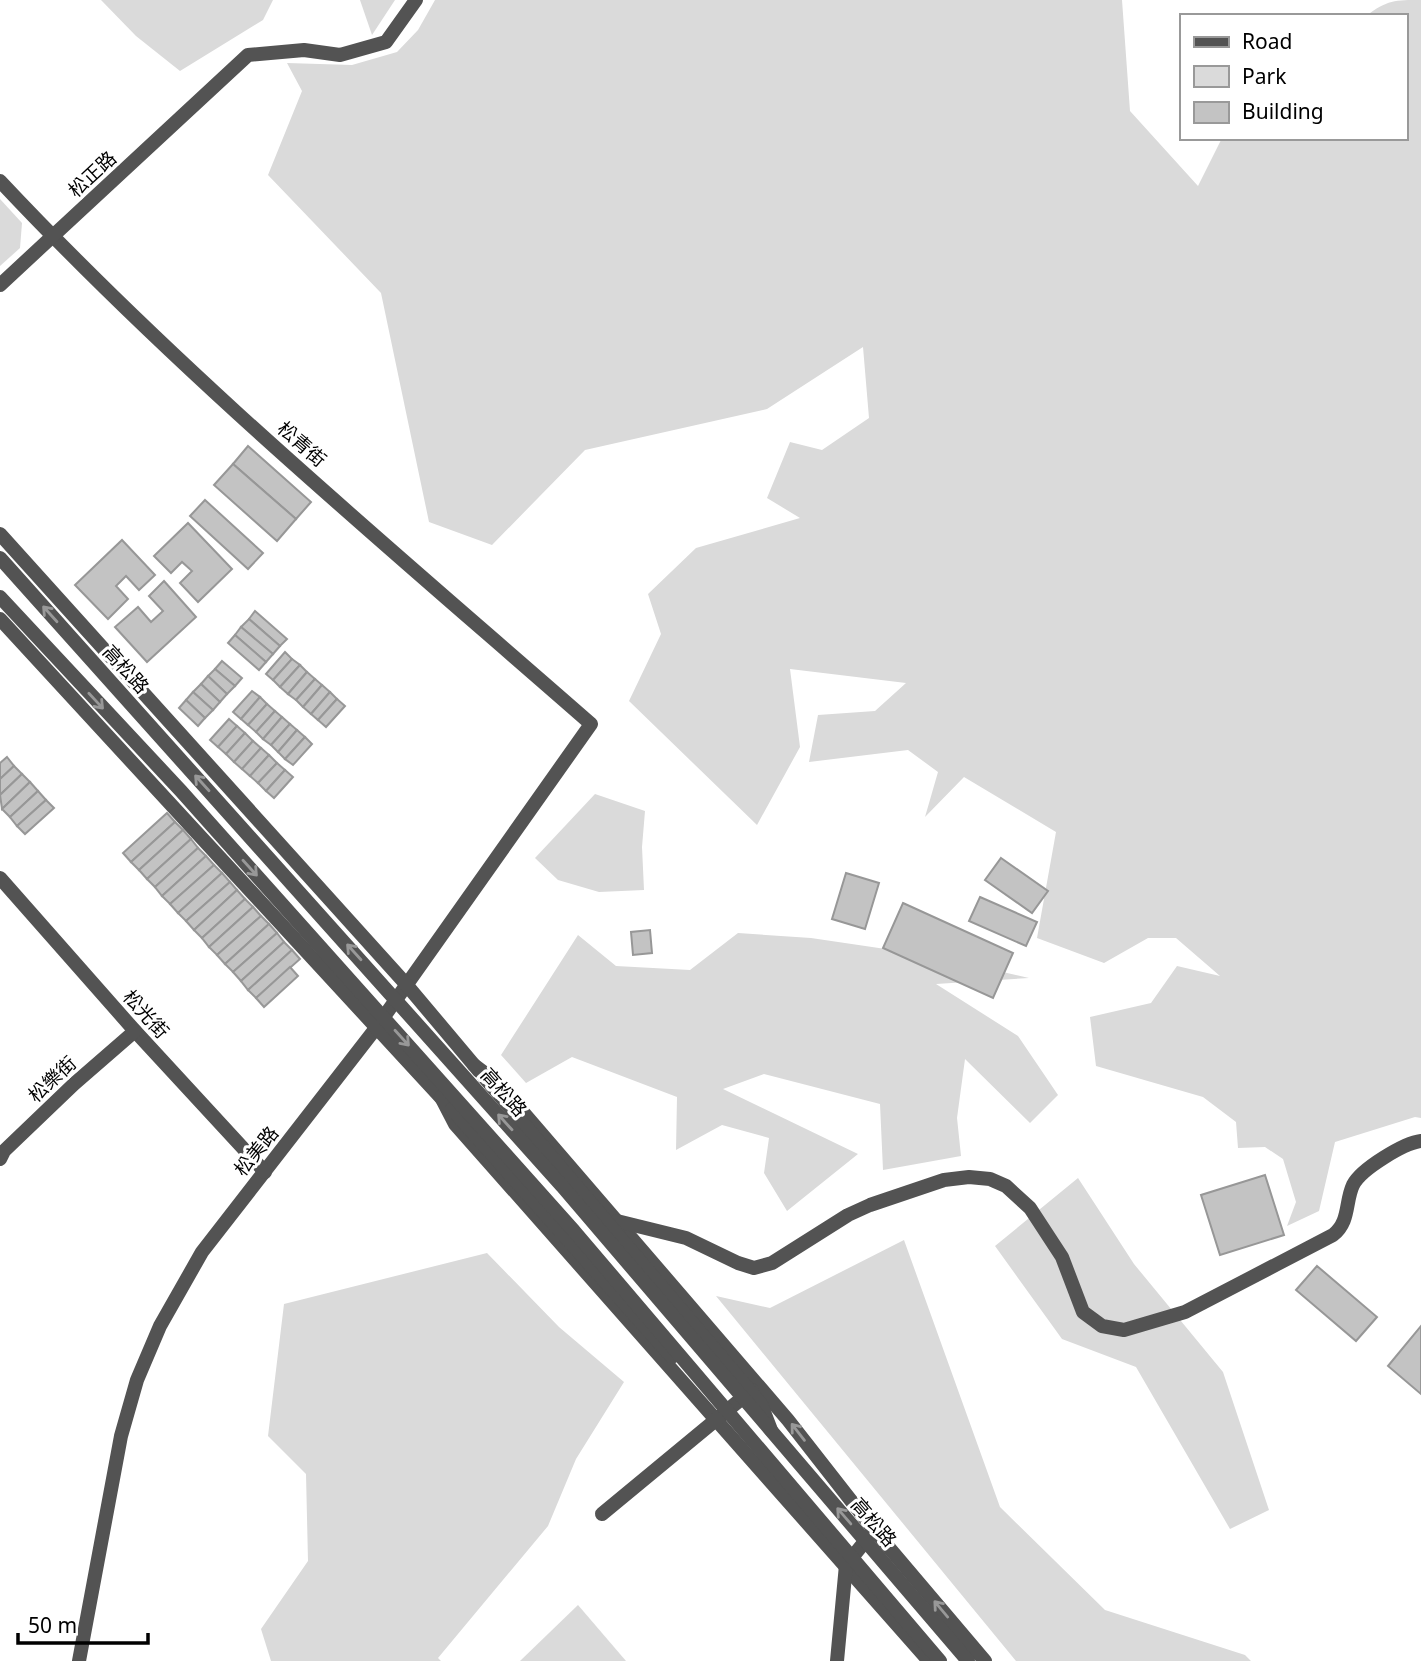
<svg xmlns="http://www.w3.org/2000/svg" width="1421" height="1661" viewBox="0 0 1421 1661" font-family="'Noto Sans','Noto Sans TC',sans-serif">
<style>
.green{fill:#dadada}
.building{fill:#c3c3c3;stroke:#979797;stroke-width:2}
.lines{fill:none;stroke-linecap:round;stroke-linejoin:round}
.minor{stroke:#535353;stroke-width:14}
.minor-bridge{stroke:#535353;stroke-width:14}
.tertiary-bridge{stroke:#535353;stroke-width:14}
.oneway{stroke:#989898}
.labels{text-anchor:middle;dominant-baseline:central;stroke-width:6;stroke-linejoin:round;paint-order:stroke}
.street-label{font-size:19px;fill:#000;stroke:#fff}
</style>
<rect width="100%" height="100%" fill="#fff"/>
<g class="green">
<path d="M101,0H273L263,20L180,71L136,36Z"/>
<path d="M360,0H395L372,35Z"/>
<path d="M435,0H1122L1130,111L1198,186L1222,138H1405V16H1366C1387,0 1395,0 1421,0V1118L1415,1117L1335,1142L1319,1211L1287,1226L1296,1202L1283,1159L1265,1147L1238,1148L1236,1122L1203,1097L1096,1066L1090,1017L1151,1003L1177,966L1220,976L1176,938H1148L1104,963L1037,938L1056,832L964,777L925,817L938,772L908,750L809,762L818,715L875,711L906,683L790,669L800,747L757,825L629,701L661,634L648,594L696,548L800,518L767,498L790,442L822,450L869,418L863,347L767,409L585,450L492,545L429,522L381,293L268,175L302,91L287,63L352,65L397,52L418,30Z"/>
<path d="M0,199L22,223L20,248L0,266Z"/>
<path d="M595,794L645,811L642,847L644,890L599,892L558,880L535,858Z"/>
<path d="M738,933L811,938L933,956L1029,978L936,984L1018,1036L1058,1095L1030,1123L965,1059L957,1118L961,1156L883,1170L880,1104L764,1074L723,1089L858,1154L787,1211L764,1173L769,1138L722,1125L676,1150L677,1097L572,1057L526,1083L501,1055L578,935L616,966L690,970Z"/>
<path d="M1078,1178L1134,1264L1223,1372L1269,1510L1230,1529L1136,1367L1062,1339L995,1246Z"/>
<path d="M904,1240L1000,1507L1105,1610L1245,1655L1251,1661H1016L716,1296L770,1308Z"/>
<path d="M487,1253L559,1327L624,1382L576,1459L548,1526L438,1658L441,1661H271L261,1629L308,1561L306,1474L268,1436L284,1304Z"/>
<path d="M578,1605L626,1661H520Z"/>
</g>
<g class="building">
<path d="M248,446L311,502L296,519L233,464Z"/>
<path d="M233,464L296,519L277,541L214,485Z"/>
<path d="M205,500L263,553L248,569L190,516Z"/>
<path d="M188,523L232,569L198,602L180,583L192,571L182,562L171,573L154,556Z"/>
<path d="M122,540L155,575L139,590L126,576L116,586L128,599L108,619L75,585Z"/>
<path d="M164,581L196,617L147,662L115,627L138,607L151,622L163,611L149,596Z"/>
<path d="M255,611L287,639L280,646L249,619Z"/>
<path d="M249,619L280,646L273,654L241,627Z"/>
<path d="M241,627L273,654L266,662L235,635Z"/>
<path d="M235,635L266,662L259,670L228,643Z"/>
<path d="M285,652L292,659L273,680L266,674Z"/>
<path d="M292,659L300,665L280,687L273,680Z"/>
<path d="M222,661L242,678L235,686L215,669Z"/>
<path d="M300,665L307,672L288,694L280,687Z"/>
<path d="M215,669L235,686L227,694L208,676Z"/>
<path d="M307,672L315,679L296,700L288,694Z"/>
<path d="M208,676L227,694L220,702L201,684Z"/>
<path d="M315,679L322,685L303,707L296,700Z"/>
<path d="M201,684L220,702L213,710L193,692Z"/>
<path d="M322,685L330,692L311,714L303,707Z"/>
<path d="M252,691L260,697L241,719L233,712Z"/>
<path d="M193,692L213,710L205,718L186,700Z"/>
<path d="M330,692L337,699L318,720L311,714Z"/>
<path d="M260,697L267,704L248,725L241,719Z"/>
<path d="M337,699L345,706L326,727L318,720Z"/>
<path d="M186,700L205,718L198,726L179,708Z"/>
<path d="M267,704L275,711L256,732L248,725Z"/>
<path d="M275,711L282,717L263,739L256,732Z"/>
<path d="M282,717L290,724L271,745L263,739Z"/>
<path d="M229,719L237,726L218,747L210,740Z"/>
<path d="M290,724L297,730L278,752L271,745Z"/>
<path d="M237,726L245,733L226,754L218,747Z"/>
<path d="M297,730L305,737L285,759L278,752Z"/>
<path d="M245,733L253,741L234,762L226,754Z"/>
<path d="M305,737L312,744L293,765L285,759Z"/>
<path d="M253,741L261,748L242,769L234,762Z"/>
<path d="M261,748L269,755L250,776L242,769Z"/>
<path d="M269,755L277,763L258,783L250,776Z"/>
<path d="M7,757L14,766L0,779V763Z"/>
<path d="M277,763L285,770L266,791L258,783Z"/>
<path d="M14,766L22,774L0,795V779Z"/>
<path d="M285,770L293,777L274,798L266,791Z"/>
<path d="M22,774L30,782L2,809L0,795Z"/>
<path d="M30,782L38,791L10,817L2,809Z"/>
<path d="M38,791L46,800L17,826L10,817Z"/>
<path d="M46,800L54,808L25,834L17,826Z"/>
<path d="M167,813L175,822L131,862L123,853Z"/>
<path d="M175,822L183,830L139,870L131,862Z"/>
<path d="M183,830L191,839L147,879L139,870Z"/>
<path d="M191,839L198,848L155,887L147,879Z"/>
<path d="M198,848L206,856L162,896L155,887Z"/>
<path d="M206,856L214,865L170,904L162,896Z"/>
<path d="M1001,858L1048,891L1032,913L985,880Z"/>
<path d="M214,865L222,873L178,913L170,904Z"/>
<path d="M222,873L230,882L186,921L178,913Z"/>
<path d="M846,873L879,883L865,929L832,919Z"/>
<path d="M230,882L237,890L194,930L186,921Z"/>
<path d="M237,890L245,899L202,938L194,930Z"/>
<path d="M980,897L1037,922L1026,946L969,921Z"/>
<path d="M245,899L253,907L209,947L202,938Z"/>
<path d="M903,903L1013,953L993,998L883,948Z"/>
<path d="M253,907L261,916L217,955L209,947Z"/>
<path d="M261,916L269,924L225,964L217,955Z"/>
<path d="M269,924L277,933L233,972L225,964Z"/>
<path d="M650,930L652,953L633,955L631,932Z"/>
<path d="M277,933L284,942L241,981L233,972Z"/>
<path d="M284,942L292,950L248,990L241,981Z"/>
<path d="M292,950L300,959L256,998L248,990Z"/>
<path d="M290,967L298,976L264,1007L256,998Z"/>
<path d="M1265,1175L1284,1235L1220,1255L1201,1195Z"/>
<path d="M1317,1266L1377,1317L1356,1341L1296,1290Z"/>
<path d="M1421,1326V1394L1388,1366Z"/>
</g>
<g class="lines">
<g class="minor">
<path d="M0,181C183,376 390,548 591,724L376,1028L202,1252L160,1326L137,1380L121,1436L79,1661"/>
<path d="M0,285L248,55L304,50L340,55L386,42L416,0"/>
<path d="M0,534L405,983L479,1071"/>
<path d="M0,619L445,1102"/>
<path d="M0,878L135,1031L265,1172"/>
<path d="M474,1065L498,1083L788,1420L874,1530L985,1661"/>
<path d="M441,1097L455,1124L929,1661"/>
<path d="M0,1159L4,1151L74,1084L135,1031"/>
<path d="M617,1221L686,1238L738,1263L754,1268L772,1263L848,1215L870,1205L944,1180L969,1177L990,1179L1006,1186L1030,1208L1062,1257L1083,1312L1102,1326L1124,1330L1185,1312L1333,1235C1350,1222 1345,1202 1353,1185C1361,1169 1404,1143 1421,1141"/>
<path d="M602,1514L752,1390"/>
<path d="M837,1661L846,1565L871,1534"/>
</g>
<g class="minor-bridge">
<path d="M484,1077L761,1404L771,1430"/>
<path d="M452,1109L672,1357"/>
</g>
<g class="tertiary-bridge">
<path d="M0,558L562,1186L968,1661"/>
<path d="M0,597L181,791L574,1231L940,1661"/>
</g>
</g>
<defs><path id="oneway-shaft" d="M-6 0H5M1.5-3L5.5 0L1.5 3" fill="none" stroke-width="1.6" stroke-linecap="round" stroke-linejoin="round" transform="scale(1.75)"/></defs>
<g class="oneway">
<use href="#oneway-shaft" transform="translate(50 614) rotate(-132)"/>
<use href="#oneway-shaft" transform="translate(96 701) rotate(47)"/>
<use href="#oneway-shaft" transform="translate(202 783) rotate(-132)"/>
<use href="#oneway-shaft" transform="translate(250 868) rotate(48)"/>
<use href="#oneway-shaft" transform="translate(354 952) rotate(-132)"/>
<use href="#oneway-shaft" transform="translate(402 1038) rotate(48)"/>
<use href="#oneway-shaft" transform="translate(505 1122) rotate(-132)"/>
<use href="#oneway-shaft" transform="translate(798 1432) rotate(-128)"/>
<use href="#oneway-shaft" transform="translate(844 1516) rotate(-131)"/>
<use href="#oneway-shaft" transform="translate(941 1609) rotate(-130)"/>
</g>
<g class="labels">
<g class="street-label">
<text transform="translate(92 174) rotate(-43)">松正路</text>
<text transform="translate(302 444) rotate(41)">松青街</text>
<text transform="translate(126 669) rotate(48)">高松路</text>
<text transform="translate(146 1014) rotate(48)">松光街</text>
<text transform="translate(52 1079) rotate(-43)">松樂街</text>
<text transform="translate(504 1092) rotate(48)">高松路</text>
<text transform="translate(256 1151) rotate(-51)">松美路</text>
<text transform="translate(874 1522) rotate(49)">高松路</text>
</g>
</g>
<rect x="1180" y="14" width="228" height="126" fill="#ffffff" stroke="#999999" stroke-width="2"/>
<rect x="1194" y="37" width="35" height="10" fill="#535353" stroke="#999999" stroke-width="2"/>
<text x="1242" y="49" font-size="21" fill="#000000">Road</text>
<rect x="1194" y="66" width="35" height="21" fill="#dadada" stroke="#999999" stroke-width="2"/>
<text x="1242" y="84" font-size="21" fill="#000000">Park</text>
<rect x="1194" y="102" width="35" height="21" fill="#c3c3c3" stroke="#999999" stroke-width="2"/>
<text x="1242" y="119" font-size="21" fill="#000000">Building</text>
<path d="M18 1633v10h130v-10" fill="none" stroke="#000000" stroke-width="3.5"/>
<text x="28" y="1633" font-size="21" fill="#000000" stroke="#ffffff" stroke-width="5" paint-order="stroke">50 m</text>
</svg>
